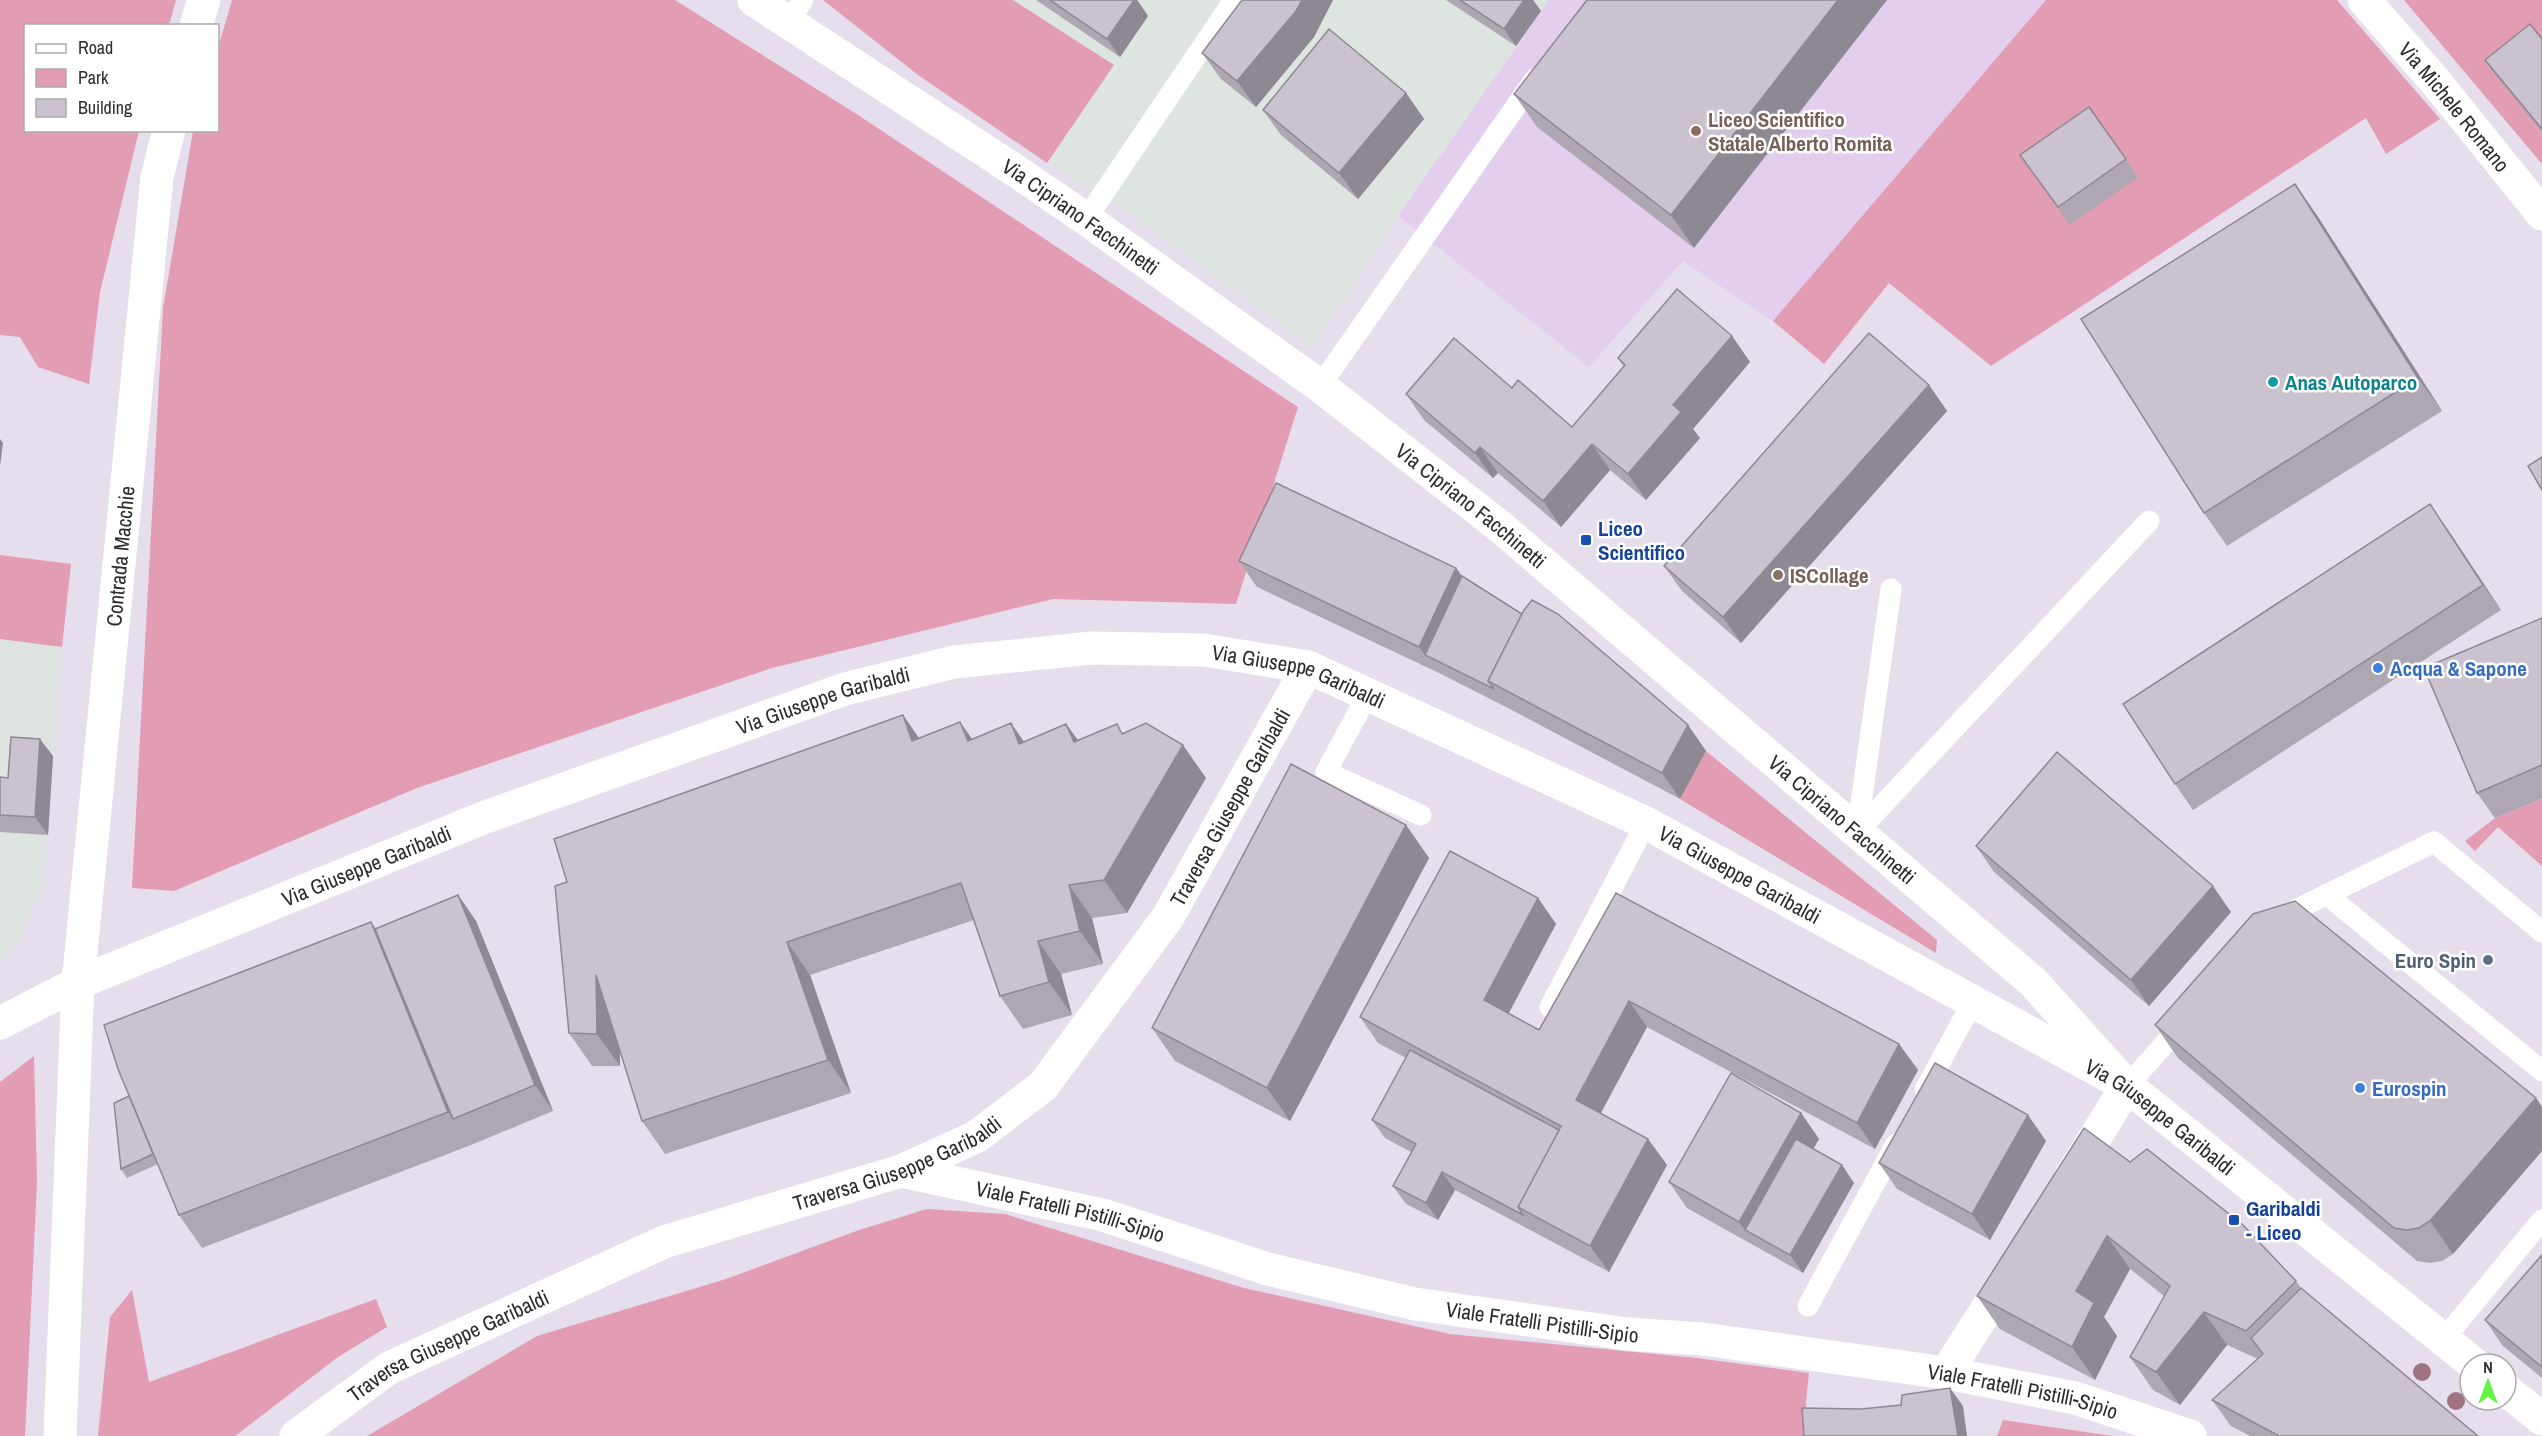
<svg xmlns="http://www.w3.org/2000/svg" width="2542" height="1436" viewBox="0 0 2542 1436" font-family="'Archivo Narrow',sans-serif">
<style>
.industrial{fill:#dee5e0}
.education{fill:#e3ceee}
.green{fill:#e29cb4}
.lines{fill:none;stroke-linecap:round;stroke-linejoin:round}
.service{stroke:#fff;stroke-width:21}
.minor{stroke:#fff;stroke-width:33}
.tertiary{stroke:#fff;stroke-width:33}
.secondary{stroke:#fff;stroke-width:33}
.tree{fill:#a07383}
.wall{fill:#aea7b2}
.shaded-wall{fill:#8d8891}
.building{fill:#cac2cf;stroke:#8d8891;stroke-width:1.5}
.education-dot{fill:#8d6e63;stroke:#fff;stroke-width:2}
.culture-dot{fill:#0f9aa8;stroke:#fff;stroke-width:2}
.transit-dot{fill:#1a4fb4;stroke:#fff;stroke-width:2}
.shop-dot{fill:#3f7fe0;stroke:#fff;stroke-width:2}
.service-dot{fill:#5c6f8a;stroke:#fff;stroke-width:2}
.labels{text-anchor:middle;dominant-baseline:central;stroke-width:5;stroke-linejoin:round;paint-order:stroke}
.street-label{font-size:21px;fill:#2b2b2b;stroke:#fff}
.education-label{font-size:21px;font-weight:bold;fill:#785e54;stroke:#fff;text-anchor:start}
.culture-label{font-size:21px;font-weight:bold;fill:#0d838f;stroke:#fff;text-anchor:start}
.transit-label{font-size:21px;font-weight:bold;fill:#164399;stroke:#fff;text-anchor:start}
.shop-label{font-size:21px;font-weight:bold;fill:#366cbe;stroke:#fff;text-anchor:start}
.service-label{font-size:21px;font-weight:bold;fill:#4e5e75;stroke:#fff;text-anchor:end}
</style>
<rect width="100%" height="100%" fill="#e6deed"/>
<g class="industrial">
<path d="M1013,0H1549L1398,216L1312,348L1134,216L1047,163L1113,65Z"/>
<path d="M0,639L62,647L43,882L17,945L0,961Z"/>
</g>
<path class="education" d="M1549,0H2046L1773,321L1683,261L1589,367L1398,216Z"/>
<g class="green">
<path d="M0,0H176L169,25L26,26V130L139,131L100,292L89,384L38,367L20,337L0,335Z"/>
<path d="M232,0H675L858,115L1298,407L1236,604L1053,599L772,668L417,788L174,891L132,888L163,308L193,131L218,130V48Z"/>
<path d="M823,0H1013L1114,65L1047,163L918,75Z"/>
<path d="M2046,0H2337L2440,119L2386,154L2366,118L1991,366L1889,283L1824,364L1773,321Z"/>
<path d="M2404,0H2542V164Z"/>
<path d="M0,555L71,564L62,647L0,639Z"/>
<path d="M1706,751L1937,940L1936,953L1680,799Z"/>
<path d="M2542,799V866L2498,827L2475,851L2465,841L2495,818Z"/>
<path d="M34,1056L37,1182L25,1436H0V1082Z"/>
<path d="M927,1209L1005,1214L1244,1288L1450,1334L1697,1358L1809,1373L1806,1403L1807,1436H367L537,1336L726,1279L859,1230Z"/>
<path d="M132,1290L149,1382L376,1299L387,1327L338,1357L235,1436H98L110,1317Z"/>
<path d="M2003,1420L2113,1436H1997Z"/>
</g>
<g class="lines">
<g class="service">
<path d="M789,21L803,0"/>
<path d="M1086,219L1234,0"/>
<path d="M1320,386L1535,79"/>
<path d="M1368,694L1326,772L1421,815"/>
<path d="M1857,832L2149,521"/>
<path d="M1857,832L1891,589"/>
<path d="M2327,895L2542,1071"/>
<path d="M2277,919L2434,842L2542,932"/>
<path d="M1550,1007L1646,823"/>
<path d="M2127,1086L2186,1020"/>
<path d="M1925,1090L1973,1001"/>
<path d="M1808,1306L1896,1144"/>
<path d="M2444,1339L2542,1220"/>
</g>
<g class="minor">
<path id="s1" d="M754,0L1019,173L1086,219L1320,386L1498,525L2033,982L2127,1086L2071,1176"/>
<path id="s2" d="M2364,0L2435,81L2542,214"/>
<path d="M196,26L204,0"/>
<path id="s3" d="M78,983L157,177L169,130"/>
<path id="s4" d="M901,1171L1103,1215L1268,1269L1415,1304L1627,1334L1703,1339L1946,1373L2075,1398L2190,1436"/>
<path d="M1946,1373L2010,1273"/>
<path id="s5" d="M296,1436L389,1368L664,1242L901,1171L976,1137L1043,1086L1168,917L1308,667"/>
</g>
<path class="tertiary" d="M60,1436L78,983"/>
<g class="secondary">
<path id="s6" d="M0,1023L78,983L483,818L845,689L954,662L1092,648L1204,650L1308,667L1646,823L2127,1086L2474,1364"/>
<path d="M2506,1390L2542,1419"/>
</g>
</g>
<g class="tree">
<circle cx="2422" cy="1372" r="9"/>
<circle cx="2456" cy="1401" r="9"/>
</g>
<g class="wall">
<path d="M1036,0H1137L1148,16L1120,57Z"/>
<path d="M1242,0H1333L1314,37L1256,107L1221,79L1202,53Z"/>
<path d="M1446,0H1533L1541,11L1516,46Z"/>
<path d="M1587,0L1694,248L1537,127L1514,94Z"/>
<path d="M2542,39V132L2498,78L2485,60Z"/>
<path d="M1406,93L1424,119L1358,199L1281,135L1263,110Z"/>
<path d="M2089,107L2138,177L2070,225L2020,155Z"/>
<path d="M2295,184L2318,217L2442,411L2227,546L2204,513Z"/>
<path d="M1732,336L1750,362L1693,429L1700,438L1646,500L1610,470L1561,527L1498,473L1493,478L1424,420L1406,394L1512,388L1572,427L1624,367L1618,358Z"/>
<path d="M1929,385L1947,411L1741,643L1682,591L1664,566Z"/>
<path d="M2448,530L2501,610L2193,810L2175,784Z"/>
<path d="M1239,561L1456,568L1462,576L1688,725L1706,751L1680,799L1506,707L1437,672L1257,587Z"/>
<path d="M2542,618V799L2495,818L2477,793Z"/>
<path d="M960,722L972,739L1024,742L1066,724L1078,740L1124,733L1206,778L1127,913L1092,918L1103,964L1061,974L1072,1015L1023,1029L1000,996L974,920L810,975L851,1093L665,1154L642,1121L620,1051V1066H592L569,1033L567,882Z"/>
<path d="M53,756L48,835L0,832V777L8,778Z"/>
<path d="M1406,825L1429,858L1290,1121L1175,1061L1152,1028Z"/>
<path d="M1976,846L2231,912L2149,1006L1994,872Z"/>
<path d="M1616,893L1899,1044L1918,1070L1875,1149L1647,1027L1600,1113L1648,1139L1667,1165L1609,1272L1455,1190L1438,1220L1406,1204L1393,1186L1411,1152L1385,1138L1372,1120L1406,1058L1378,1043L1360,1017L1538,898L1556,924L1508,1013L1539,1030Z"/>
<path d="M458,895L476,921L553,1111L471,1145L202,1248L179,1215L158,1164L127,1178L121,1169L129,1096L375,929Z"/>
<path d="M2155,1025L2536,1098L2542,1107V1151L2453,1254L2442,1261L2430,1263L2417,1261L2178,1058Z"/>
<path d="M1801,1113L1819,1139L1813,1149L1842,1165L1854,1183L1803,1273L1687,1208L1669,1182Z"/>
<path d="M2084,1128L2296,1281L2301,1288L2478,1436H2250L2231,1426L2212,1400L2258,1359L2227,1345L2180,1405L2153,1390L2130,1357L2164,1296L2130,1269L2104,1317L2117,1336L2095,1380L2000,1329L1977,1296Z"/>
<path d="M2046,1141L1990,1240L1897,1189L1879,1163Z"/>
<path d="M2542,1255V1378L2503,1346L2485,1320Z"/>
</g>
<g class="shaded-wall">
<path d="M1134,0H1137L1148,16L1120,57L1107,39Z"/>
<path d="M1302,0H1333L1314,37L1256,107L1237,81Z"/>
<path d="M1524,0H1533L1541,11L1516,46L1504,29Z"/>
<path d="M1838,0H1887L1694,248L1671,215Z"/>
<path d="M1406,93L1424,119L1358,199L1339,173Z"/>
<path d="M2295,184L2318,217L2442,411L2418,378Z"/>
<path d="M1732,336L1750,362L1693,429L1700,438L1646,500L1628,474L1673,405Z"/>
<path d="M1929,385L1947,411L1741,643L1723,617Z"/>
<path d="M0,439L3,443L0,466Z"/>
<path d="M1592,444L1610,470L1561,527L1543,501Z"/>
<path d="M1480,447L1498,473L1493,478L1475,453Z"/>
<path d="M2430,504L2448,530L2501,610L2483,585Z"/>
<path d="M1456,568L1474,594L1425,655L1419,647Z"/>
<path d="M903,715L926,748L912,741Z"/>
<path d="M960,722L983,755L968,741Z"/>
<path d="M1011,723L1034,756L1019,744Z"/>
<path d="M1066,724L1090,757L1074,742Z"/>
<path d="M1688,725L1706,751L1680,799L1662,773Z"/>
<path d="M40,739L53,756L48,835L35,817Z"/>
<path d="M1183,745L1206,778L1127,913L1104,880Z"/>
<path d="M1406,825L1429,858L1290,1121L1267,1088Z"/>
<path d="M1069,885L1092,918L1103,964L1080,931Z"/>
<path d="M2213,886L2231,912L2149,1006L2131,980Z"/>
<path d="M458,895L476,921L553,1111L535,1085Z"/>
<path d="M1538,898L1556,924L1502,1026L1484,1000Z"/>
<path d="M371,922L394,955L453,1119L448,1112Z"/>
<path d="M1038,941L1061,974L1072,1015L1049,982Z"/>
<path d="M787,942L810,975L851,1093L828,1060Z"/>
<path d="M596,975L619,1008L620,1066L597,1034Z"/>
<path d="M1629,1001L1647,1027L1594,1126L1576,1100Z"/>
<path d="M1899,1044L1918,1070L1875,1149L1857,1123Z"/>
<path d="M2536,1098L2542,1107V1151L2453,1254L2430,1221Z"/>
<path d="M1801,1113L1819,1139L1762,1239L1745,1230L1739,1222Z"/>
<path d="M2028,1115L2046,1141L1990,1240L1972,1214Z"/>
<path d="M1648,1139L1667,1165L1609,1272L1590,1246Z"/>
<path d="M1842,1165L1854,1183L1803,1273L1790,1255Z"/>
<path d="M1442,1172L1455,1190L1438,1220L1426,1203Z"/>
<path d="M2107,1236L2130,1269L2104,1317L2117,1336L2095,1380L2072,1347L2076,1291Z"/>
<path d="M2204,1312L2227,1345L2180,1405L2156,1372Z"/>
<path d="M1950,1388L1963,1406L1967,1436H1958Z"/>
</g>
<g class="building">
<path d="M1050,0H1134L1107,39Z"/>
<path d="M1242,0H1302L1296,11L1237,81L1202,53Z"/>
<path d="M1460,0H1524L1504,29Z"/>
<path d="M1587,0H1838L1671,215L1514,94Z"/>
<path d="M2530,24L2542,39V129L2485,60Z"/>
<path d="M1329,29L1406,93L1339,173L1263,110Z"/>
<path d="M2089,107L2126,159L2058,207L2020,155Z"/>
<path d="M2295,184L2418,378L2204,513L2081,319Z"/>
<path d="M1677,289L1732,336L1673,405L1681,412L1628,474L1592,444L1543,501L1480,447L1475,453L1406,394L1454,338L1512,388L1518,380L1572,427L1625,365L1618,358Z"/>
<path d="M1869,333L1929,385L1723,617L1664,566Z"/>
<path d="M2542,457V490L2528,466Z"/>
<path d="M1276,483L1456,568L1419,647L1239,561Z"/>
<path d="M2430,504L2483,585L2175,784L2123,704Z"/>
<path d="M1462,576L1522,614L1488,681L1494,689L1425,655Z"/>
<path d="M1532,600L1558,614L1688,725L1662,773L1488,681L1524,610Z"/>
<path d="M2542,618V765L2477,793L2424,668Z"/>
<path d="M903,715L912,741L960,722L968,741L1011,723L1019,744L1066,724L1074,742L1117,724L1122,734L1146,723L1183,745L1104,880L1069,885L1080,931L1038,941L1049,982L1000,996L961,883L787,942L828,1060L642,1121L596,975L597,1034L569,1033L555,886L567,882L554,839Z"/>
<path d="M11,737L40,739L35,817L0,815V777L8,778Z"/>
<path d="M2057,752L2213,886L2131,980L1976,846Z"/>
<path d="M1291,764L1406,825L1267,1088L1152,1028Z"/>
<path d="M1450,851L1538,898L1484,1000L1539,1030L1616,893L1899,1044L1857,1123L1629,1001L1576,1100L1648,1139L1590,1246L1518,1207L1561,1126L1360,1017Z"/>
<path d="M458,895L535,1085L453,1119L375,929Z"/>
<path d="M2295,901L2536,1098L2430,1221L2419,1228L2407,1230L2394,1228L2155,1025L2253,914Z"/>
<path d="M371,922L448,1112L179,1215L118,1069L104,1025Z"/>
<path d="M1410,1050L1559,1130L1518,1207L1523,1215L1442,1172L1426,1203L1393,1186L1416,1144L1372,1120Z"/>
<path d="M1935,1063L2028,1115L1972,1214L1879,1163Z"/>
<path d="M1731,1073L1801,1113L1739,1222L1669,1182Z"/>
<path d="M129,1096L153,1154L121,1169L114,1103Z"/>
<path d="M2084,1128L2130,1162L2147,1149L2243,1225L2296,1281L2246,1331L2204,1312L2156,1372L2130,1357L2170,1286L2107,1236L2076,1291L2094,1303L2072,1347L1977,1296Z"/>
<path d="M1796,1139L1842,1165L1790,1255L1745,1230Z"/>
<path d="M2542,1255V1367L2485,1320Z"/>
<path d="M2301,1288L2478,1436H2279L2212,1400L2263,1354L2251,1338Z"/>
<path d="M1950,1388L1958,1436H1804L1802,1408L1861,1409L1901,1405L1902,1395Z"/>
</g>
<g class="education-dot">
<circle cx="1696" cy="131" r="6"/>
<circle cx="1778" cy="575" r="6"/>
</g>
<circle class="culture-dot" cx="2273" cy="382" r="6"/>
<g class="transit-dot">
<rect x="1580" y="534" width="12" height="12" rx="3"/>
<rect x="2228" y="1214" width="12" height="12" rx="3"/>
</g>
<g class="shop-dot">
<circle cx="2378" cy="668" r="6"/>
<circle cx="2360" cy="1088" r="6"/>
</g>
<circle class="service-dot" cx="2488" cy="960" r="6"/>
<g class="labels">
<g class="street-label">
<text stroke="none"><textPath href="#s2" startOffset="140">Via Michele Romano</textPath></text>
<text stroke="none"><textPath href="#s1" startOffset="392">Via Cipriano Facchinetti</textPath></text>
<text stroke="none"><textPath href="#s1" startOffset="878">Via Cipriano Facchinetti</textPath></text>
<text stroke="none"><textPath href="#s3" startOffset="429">Contrada Macchie</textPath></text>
<text stroke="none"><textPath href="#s6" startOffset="1371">Via Giuseppe Garibaldi</textPath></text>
<text stroke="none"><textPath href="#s6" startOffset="885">Via Giuseppe Garibaldi</textPath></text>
<text stroke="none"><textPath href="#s5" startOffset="1168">Traversa Giuseppe Garibaldi</textPath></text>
<text stroke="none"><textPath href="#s1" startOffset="1364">Via Cipriano Facchinetti</textPath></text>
<text stroke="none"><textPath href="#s6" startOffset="399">Via Giuseppe Garibaldi</textPath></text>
<text stroke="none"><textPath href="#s6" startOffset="1857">Via Giuseppe Garibaldi</textPath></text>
<text stroke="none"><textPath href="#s6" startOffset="2343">Via Giuseppe Garibaldi</textPath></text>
<text stroke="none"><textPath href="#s5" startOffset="664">Traversa Giuseppe Garibaldi</textPath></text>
<text stroke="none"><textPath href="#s4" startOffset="174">Viale Fratelli Pistilli-Sipio</textPath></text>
<text stroke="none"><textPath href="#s4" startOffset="660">Viale Fratelli Pistilli-Sipio</textPath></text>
<text stroke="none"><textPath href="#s5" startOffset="178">Traversa Giuseppe Garibaldi</textPath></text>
<text stroke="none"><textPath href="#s4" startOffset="1146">Viale Fratelli Pistilli-Sipio</textPath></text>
</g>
<g class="education-label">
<text x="1708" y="119">Liceo Scientifico<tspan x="1708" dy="24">Statale Alberto Romita</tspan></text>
<text x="1790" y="575">ISCollage</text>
</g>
<g class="culture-label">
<text x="2285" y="382">Anas Autoparco</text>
</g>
<g class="transit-label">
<text x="1598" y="528">Liceo<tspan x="1598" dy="24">Scientifico</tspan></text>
<text x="2246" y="1208">Garibaldi<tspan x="2246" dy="24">- Liceo</tspan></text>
</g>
<g class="shop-label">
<text x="2390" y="668">Acqua &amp; Sapone</text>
<text x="2372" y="1088">Eurospin</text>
</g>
<g class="service-label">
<text x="2476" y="960">Euro Spin</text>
</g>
</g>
<rect x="24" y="24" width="195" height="108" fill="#ffffff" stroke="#aaaaaa" stroke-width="1.5"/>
<rect x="36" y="44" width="30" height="9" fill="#ffffff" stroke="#aaaaaa" stroke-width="1.5"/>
<text x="78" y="54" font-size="18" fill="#2b2b2b">Road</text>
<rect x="36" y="69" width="30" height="18" fill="#e29cb4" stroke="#aaaaaa" stroke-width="1.5"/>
<text x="78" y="84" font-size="18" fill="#2b2b2b">Park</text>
<rect x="36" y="99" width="30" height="18" fill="#cac2cf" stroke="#aaaaaa" stroke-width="1.5"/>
<text x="78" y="114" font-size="18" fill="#2b2b2b">Building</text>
<g transform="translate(2488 1382)"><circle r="28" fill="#ffffff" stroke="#aaaaaa" stroke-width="1.5"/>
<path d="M0-4.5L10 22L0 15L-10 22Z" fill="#64f542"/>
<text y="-9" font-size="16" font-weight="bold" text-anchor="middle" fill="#2b2b2b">N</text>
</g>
</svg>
